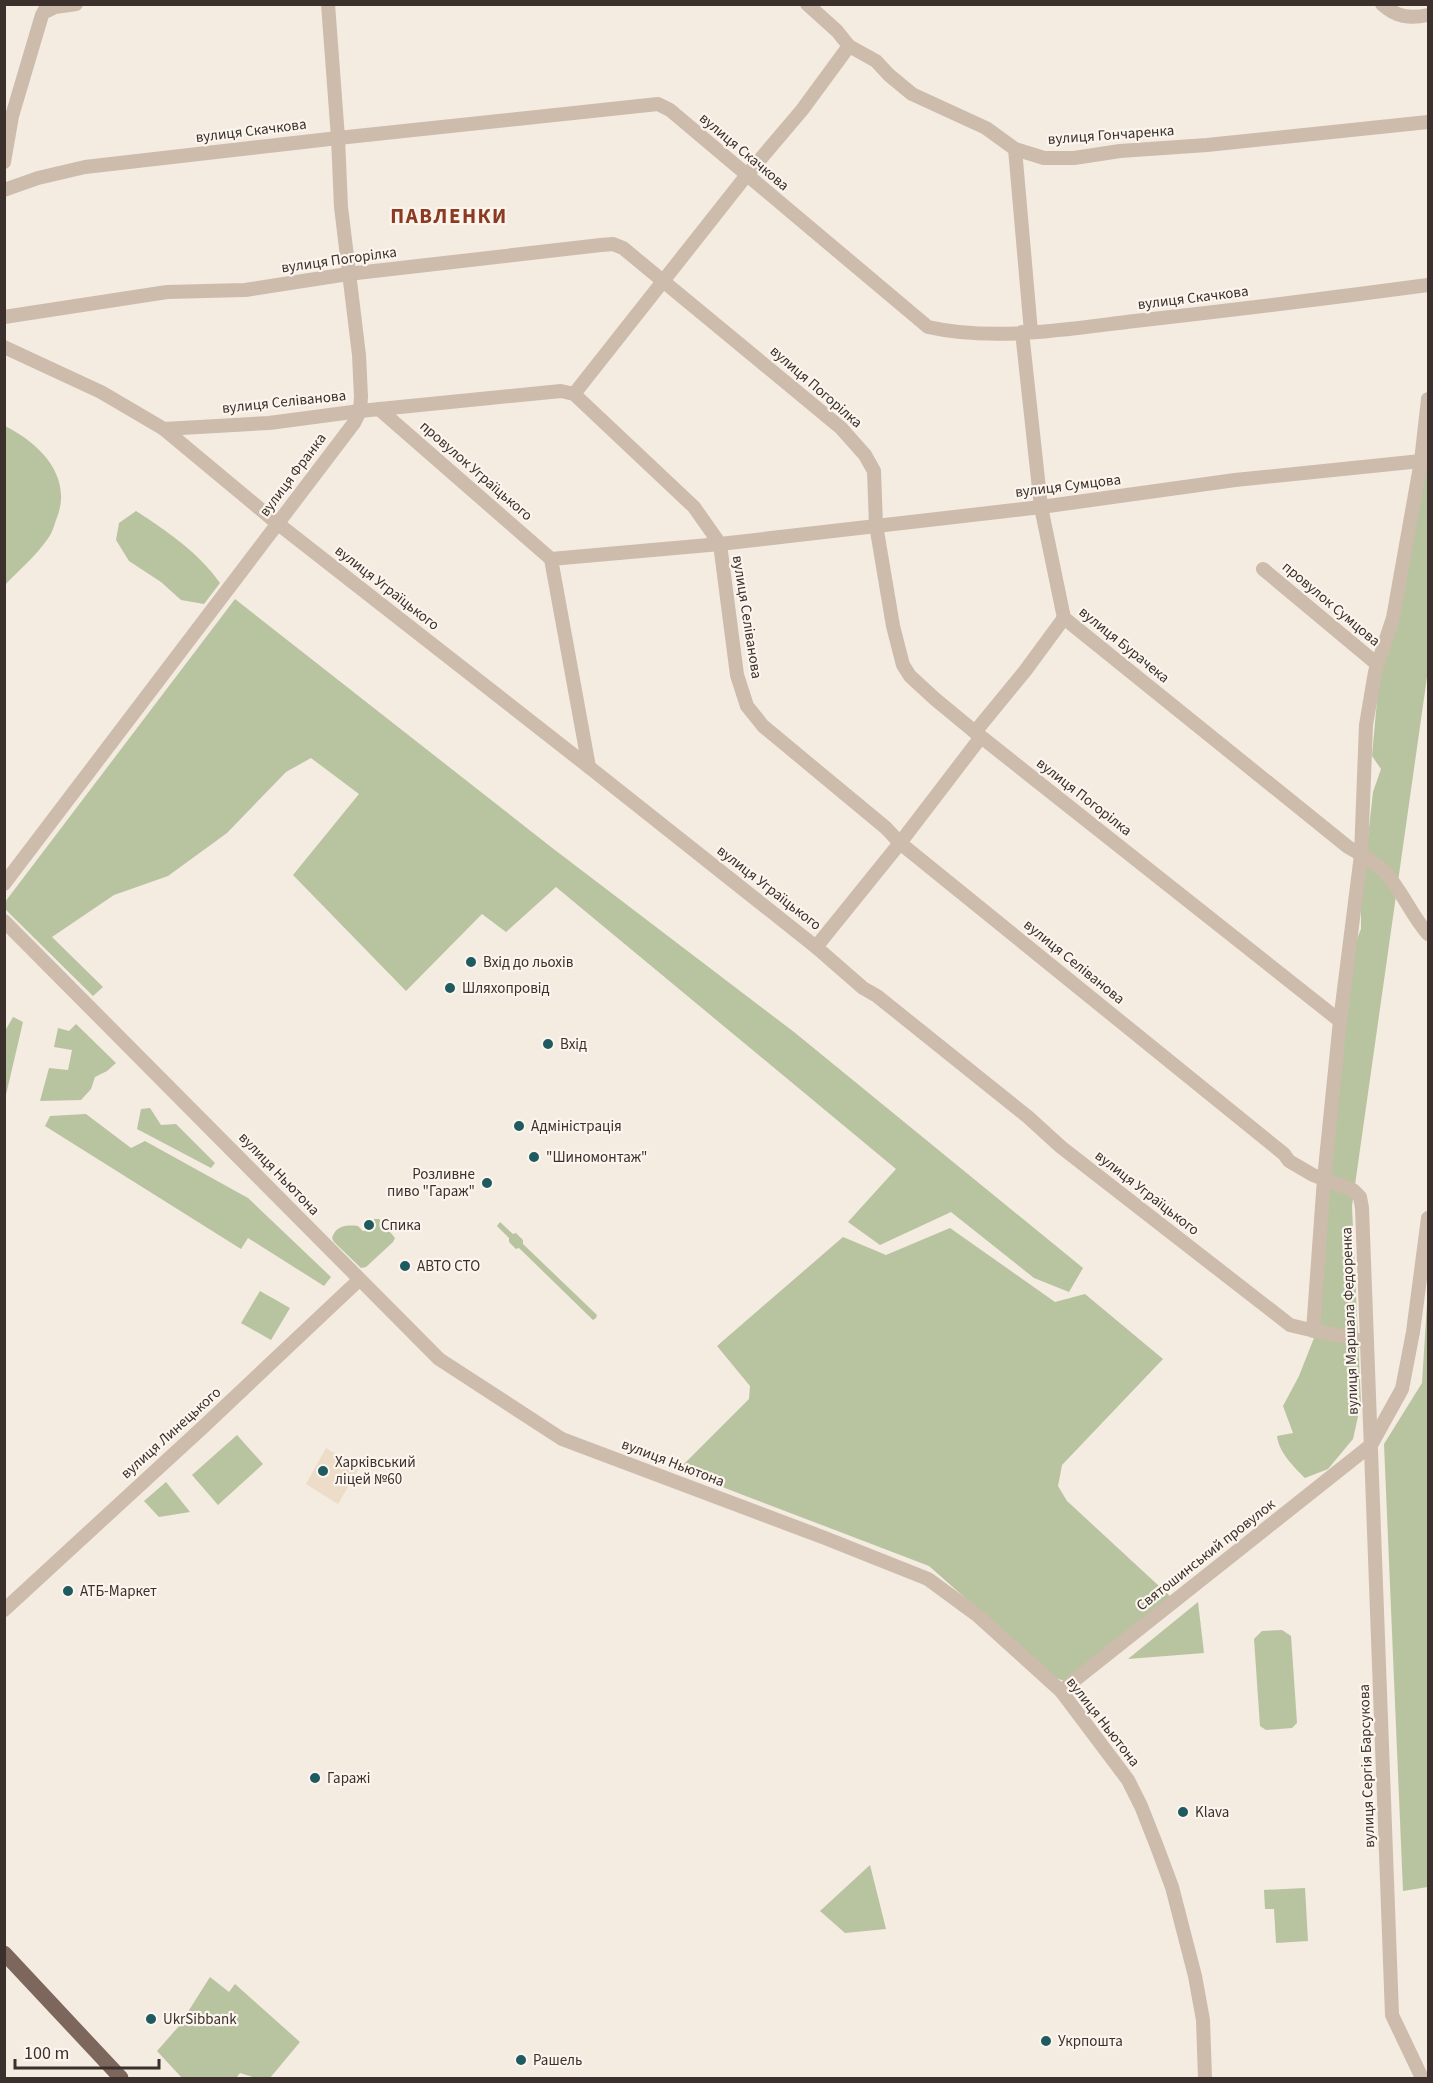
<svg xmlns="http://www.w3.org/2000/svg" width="1433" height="2083" viewBox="0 0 1433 2083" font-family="'Source Sans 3',sans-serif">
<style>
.green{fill:#b8c4a0}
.plaza{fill:#ecdcc8}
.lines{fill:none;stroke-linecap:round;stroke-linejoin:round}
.minor{stroke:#cdbbac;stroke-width:14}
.major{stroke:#7d675c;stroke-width:15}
.poi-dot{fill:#1f5a5e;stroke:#fbf5ee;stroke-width:2}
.labels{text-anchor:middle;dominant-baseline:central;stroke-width:4.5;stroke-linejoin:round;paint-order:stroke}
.street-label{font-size:15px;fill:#3b302b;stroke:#fbf5ee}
.poi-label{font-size:15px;fill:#3b302b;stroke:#fbf5ee;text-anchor:start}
.district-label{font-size:21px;font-weight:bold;letter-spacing:1.5px;fill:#8c3b22;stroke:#fbf5ee}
</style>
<rect width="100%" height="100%" fill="#f4ebe1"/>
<g class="green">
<path d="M5,426C41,444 74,478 56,520C54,526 52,533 49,537C37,555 19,570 5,585Z"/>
<path d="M1428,433V670L1352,1206L1361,1403L1353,1439L1328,1469L1305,1478C1294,1467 1279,1453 1277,1436L1293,1433L1283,1406L1299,1376L1314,1338L1318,1243L1354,946L1361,929V902L1373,792L1381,769L1372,756L1379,678Z"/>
<path d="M136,511C167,531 199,553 220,583L204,604L181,600L161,582L129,561L116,540L119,523Z"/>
<path d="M235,599L551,847L794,1032L1083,1268L1069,1292L1034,1278L951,1212L880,1245L848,1222L896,1169L556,887L506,932L482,914L406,991L293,875L359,794L311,758L286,772L227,833L168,876L114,895L52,937L103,987L93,996L5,909V902Z"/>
<path d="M13,1017L23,1022L5,1099V1031Z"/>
<path d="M76,1024L116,1063L107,1071L95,1077L91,1089L81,1100L40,1101L49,1068L68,1070L72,1050L54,1047L58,1028L69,1031Z"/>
<path d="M150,1108L161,1125L176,1124L215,1163L211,1168L137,1129L141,1109Z"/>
<path d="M86,1114L131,1148L145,1141L248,1198L331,1277L324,1286L248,1238L241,1249L45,1126L50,1116Z"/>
<path d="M374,1219H379L395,1238L393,1242L366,1267L361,1268L334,1242L332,1238C336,1225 347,1225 358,1226L363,1231L375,1229Z"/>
<path d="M500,1222L513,1234L516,1233L523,1240V1244L597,1315L596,1318L593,1320L519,1248L516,1249L509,1242V1238L497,1226Z"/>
<path d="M950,1228L1055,1302L1085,1294L1163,1359L1062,1465L1058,1486L1067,1501L1172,1598L1067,1682L1056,1678L929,1566L678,1470L749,1399L750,1386L717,1346L843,1237L886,1255Z"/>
<path d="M1428,1288V1887L1403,1891L1384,1444L1422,1383Z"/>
<path d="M260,1291L290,1308L271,1340L241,1323Z"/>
<path d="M237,1435L263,1464L218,1505L192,1475Z"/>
<path d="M166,1482L190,1512L159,1517L144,1501Z"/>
<path d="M1198,1602L1204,1653L1128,1659Z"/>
<path d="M1282,1630L1291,1636L1297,1723L1292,1728L1266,1730L1260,1726L1254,1639L1262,1631Z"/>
<path d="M870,1865L886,1929L845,1933L820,1911Z"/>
<path d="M1305,1888L1308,1941L1276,1943L1274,1909H1265L1264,1890Z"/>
<path d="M210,1977L229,1992L235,1984L300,2042L270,2078H256L240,2073L236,2078H182L157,2051L179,2026Z"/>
</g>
<path class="plaza" d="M326,1448L359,1468L338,1504L306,1484Z"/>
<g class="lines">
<g class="minor">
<path d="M807,4L837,31L849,46L876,61L889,75L912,94L986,128L1015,149L1044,158H1074L1120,151L1207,145L1428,122"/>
<path d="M1382,4C1396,17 1410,19 1428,15"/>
<path d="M47,11L55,7L76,4"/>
<path d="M1015,149L1031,332"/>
<path d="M4,162L12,116L42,15L48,4"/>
<path d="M4,190L38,178L85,167L338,138L658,104L670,110L928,327C995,342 1068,329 1135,321C1233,310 1331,298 1428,285"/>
<path d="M4,317L167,292L245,290L348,274L601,245L613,244L623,248L841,428L865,455L874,471L876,525L893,626L903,665L910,676L935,699L975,732L1340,1021"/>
<path d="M1022,332L1041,507L1064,618L1348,847C1360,854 1374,861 1384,871C1402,890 1411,915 1428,934"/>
<path d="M4,347L101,392L164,429L269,423L360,411L561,391L574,394L694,507L720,544L737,675L747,706L763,726L886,828L900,843L1284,1154L1289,1161L1313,1175L1353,1190L1360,1197L1362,1208L1392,2015L1422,2078"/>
<path d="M574,394L746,176L802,110L849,46"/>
<path d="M379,409L551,559"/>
<path d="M164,429L277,523L589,767L816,947L863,988L877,996L1028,1117L1061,1147L1290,1325C1315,1332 1342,1334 1367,1343"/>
<path d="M1263,569L1377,664"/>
<path d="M975,732L1025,671L1064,618"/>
<path d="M589,767L551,559L720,544L1041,507L1235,480L1421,461"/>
<path d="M4,884L354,423L360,411L361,397L359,355L341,207L338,138L328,4"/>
<path d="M4,921L439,1359L562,1439L825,1538L928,1579L977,1615L1061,1691L1128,1780L1141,1806L1156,1844L1172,1887L1195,1976L1203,2020L1205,2078"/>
<path d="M816,947L900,843L981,737"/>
<path d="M1313,1331L1324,1179L1340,1021L1361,855L1366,725L1375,672L1393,618L1421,461L1428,399"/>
<path d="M4,1610L202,1428L359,1280"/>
<path d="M1061,1691L1371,1445L1402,1389L1413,1332L1428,1218"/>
</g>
<path class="major" d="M4,1953L121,2078"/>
</g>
<g class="poi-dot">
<circle cx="471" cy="962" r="6"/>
<circle cx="450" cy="988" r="6"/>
<circle cx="548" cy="1044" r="6"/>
<circle cx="519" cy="1126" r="6"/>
<circle cx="534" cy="1157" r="6"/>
<circle cx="487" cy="1183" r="6"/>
<circle cx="369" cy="1225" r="6"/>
<circle cx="405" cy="1266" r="6"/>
<circle cx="323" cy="1471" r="6"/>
<circle cx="68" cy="1591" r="6"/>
<circle cx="315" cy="1778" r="6"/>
<circle cx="1183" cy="1812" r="6"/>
<circle cx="151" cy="2019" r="6"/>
<circle cx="1046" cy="2041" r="6"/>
<circle cx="521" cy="2060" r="6"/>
</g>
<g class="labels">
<g class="street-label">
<text transform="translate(251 131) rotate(-7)">вулиця Скачкова</text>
<text transform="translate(1111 135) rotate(-4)">вулиця Гончаренка</text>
<text transform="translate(744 152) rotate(40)">вулиця Скачкова</text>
<text transform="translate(339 260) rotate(-8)">вулиця Погорілка</text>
<text transform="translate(1193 298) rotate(-7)">вулиця Скачкова</text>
<text transform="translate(816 387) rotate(41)">вулиця Погорілка</text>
<text transform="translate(284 402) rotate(-6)">вулиця Селіванова</text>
<text transform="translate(476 471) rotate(41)">провулок Уграїцького</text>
<text transform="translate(293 475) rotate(-53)">вулиця Франка</text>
<text transform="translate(1068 486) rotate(-7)">вулиця Сумцова</text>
<text transform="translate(387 588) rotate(38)">вулиця Уграїцького</text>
<text transform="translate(1331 604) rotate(40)">провулок Сумцова</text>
<text transform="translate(747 617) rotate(81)">вулиця Селіванова</text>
<text transform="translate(1124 645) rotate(39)">вулиця Бурачека</text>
<text transform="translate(1084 797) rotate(38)">вулиця Погорілка</text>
<text transform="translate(769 888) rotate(38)">вулиця Уграїцького</text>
<text transform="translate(1074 962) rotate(39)">вулиця Селіванова</text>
<text transform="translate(279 1174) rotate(46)">вулиця Ньютона</text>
<text transform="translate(1147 1193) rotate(38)">вулиця Уграїцького</text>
<text transform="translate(1350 1321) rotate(-92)">вулиця Маршала Федоренка</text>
<text transform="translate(171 1433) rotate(-42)">вулиця Линецького</text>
<text transform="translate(673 1463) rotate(21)">вулиця Ньютона</text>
<text transform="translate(1206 1555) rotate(-38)">Святошинський провулок</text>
<text transform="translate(1103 1722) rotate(52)">вулиця Ньютона</text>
<text transform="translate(1367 1766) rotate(-92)">вулиця Сергія Барсукова</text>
</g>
<g class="poi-label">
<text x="483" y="962">Вхід до льохів</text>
<text x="462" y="988">Шляхопровід</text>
<text x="560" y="1044">Вхід</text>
<text x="531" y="1126">Адміністрація</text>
<text x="546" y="1157">"Шиномонтаж"</text>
<text x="475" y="1174" text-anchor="end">Розливне<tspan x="475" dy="17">пиво "Гараж"</tspan></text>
<text x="381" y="1225">Спика</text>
<text x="417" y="1266">АВТО СТО</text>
<text x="335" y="1462">Харківський<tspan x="335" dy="17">ліцей №60</tspan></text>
<text x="80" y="1591">АТБ-Маркет</text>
<text x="327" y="1778">Гаражі</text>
<text x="1195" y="1812">Klava</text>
<text x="163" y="2019">UkrSibbank</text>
<text x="1058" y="2041">Укрпошта</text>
<text x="533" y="2060">Рашель</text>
</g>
<g class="district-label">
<text x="449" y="216">ПАВЛЕНКИ</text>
</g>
</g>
<rect width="1433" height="2083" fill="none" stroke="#3b302b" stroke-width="12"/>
<path d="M15 2059v9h144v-9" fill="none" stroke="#3b302b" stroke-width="3"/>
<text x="24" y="2059" font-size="18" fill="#3b302b" stroke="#fbf5ee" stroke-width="4.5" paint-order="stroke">100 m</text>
</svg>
